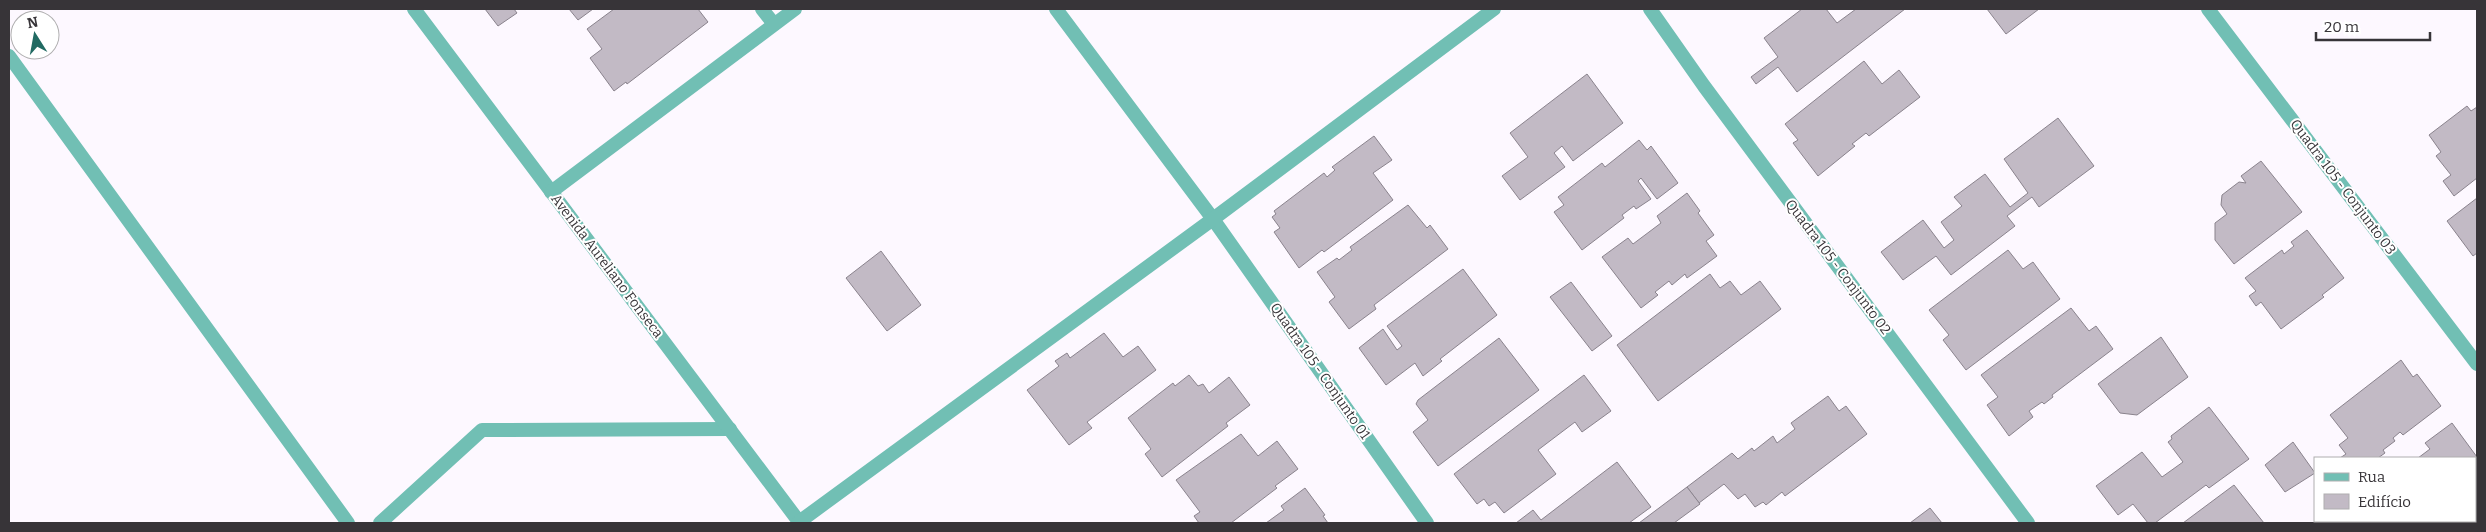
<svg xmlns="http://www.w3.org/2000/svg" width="2486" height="532" viewBox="0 0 2486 532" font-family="Bitter,serif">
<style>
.building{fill:#c2bac5;stroke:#8a838d}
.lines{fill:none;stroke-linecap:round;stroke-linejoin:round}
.service{stroke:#71bfb4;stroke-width:14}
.minor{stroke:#71bfb4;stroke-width:14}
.labels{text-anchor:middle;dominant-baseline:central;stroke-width:4;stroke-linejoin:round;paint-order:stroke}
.street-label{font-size:14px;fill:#373438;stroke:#fff}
</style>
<rect width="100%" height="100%" fill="#fdf8ff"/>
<g class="building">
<path d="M485,9H514L517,13L498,26Z"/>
<path d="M569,9H593L578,20Z"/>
<path d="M614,9H698L708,22L627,84L626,82L614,91L590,58L602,49L587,29Z"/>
<path d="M1802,9H1826L1837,23L1856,9H1905L1797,92L1778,67L1756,84L1751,77L1778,57L1764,38Z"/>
<path d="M1987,9H2039L2006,34Z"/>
<path d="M1864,61L1882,84L1899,70L1920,97L1869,136L1866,133L1852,144L1855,146L1818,176L1793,143L1798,140L1785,124Z"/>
<path d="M1587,74L1623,123L1573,161L1562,146L1554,153L1565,167L1520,200L1502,176L1528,157L1510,133Z"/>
<path d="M2467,106L2471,111L2477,107V178L2454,196L2443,181L2451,175L2436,156L2441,152L2429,135Z"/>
<path d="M2058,118L2094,166L2039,207L2032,197L2007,216L2015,226L1951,275L1936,256L1903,280L1881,252L1923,220L1944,248L1954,240L1941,222L1962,206L1954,197L1985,174L2010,207L2028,193L2004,159Z"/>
<path d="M1374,136L1392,160L1373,173L1393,200L1324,252L1322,250L1299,268L1274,232L1280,228L1272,217L1276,214L1274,211L1324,173L1327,177L1335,170L1332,167Z"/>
<path d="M1639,140L1647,150L1651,146L1678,183L1657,199L1641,178L1638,181L1651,199L1636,209L1634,206L1622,215L1624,218L1582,250L1554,212L1564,205L1558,197L1602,163L1605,167Z"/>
<path d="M2261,161L2302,212L2234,264L2215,240V223L2227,214L2221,205L2222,195L2239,182L2246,183L2241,176Z"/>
<path d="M1687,193L1700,211L1698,213L1714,235L1706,241L1717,256L1687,278L1685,274L1672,285L1669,281L1655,292L1658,295L1641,308L1602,257L1628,238L1633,244L1661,223L1657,216Z"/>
<path d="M2477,198V253L2473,256L2447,221Z"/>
<path d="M1408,205L1427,228L1430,225L1448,249L1374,305L1376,309L1349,329L1329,302L1335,297L1317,272L1337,258L1339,260L1352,250L1350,247Z"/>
<path d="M2307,230L2344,278L2322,295L2324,297L2281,329L2261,302L2256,306L2249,296L2256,291L2245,278L2282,250L2284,254L2294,246L2291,242Z"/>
<path d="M2008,250L2023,269L2033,262L2060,299L1966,370L1943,340L1949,335L1929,310Z"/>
<path d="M881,251L921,305L887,331L846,278Z"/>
<path d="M1463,269L1497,315L1440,359L1442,361L1423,376L1415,363L1386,385L1359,348L1383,329L1397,350L1402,346L1387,326Z"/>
<path d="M1710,274L1720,288L1730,281L1741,295L1760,281L1781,309L1658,401L1617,345Z"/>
<path d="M1571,282L1612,336L1592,351L1550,297Z"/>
<path d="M2071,308L2089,331L2096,326L2113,349L2052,395L2053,397L2044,404L2042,402L2029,411L2033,417L2009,436L1987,405L1998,397L1981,375Z"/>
<path d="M1104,333L1123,357L1138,346L1156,370L1087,422L1092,428L1069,445L1027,390L1059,366L1055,361L1067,353L1070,358Z"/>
<path d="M2161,337L2188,377L2137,415L2120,413L2098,384Z"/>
<path d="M1499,338L1539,390L1438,466L1413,432L1428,420L1416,404L1418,400Z"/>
<path d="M2401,360L2413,377L2417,374L2441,406L2403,435L2400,432L2393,438L2395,441L2383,450L2385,453L2378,458H2340L2346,454L2339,445L2348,438L2330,415Z"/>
<path d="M1189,375L1198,386L1203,384L1209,393L1229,377L1250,405L1226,423L1228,426L1162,477L1145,454L1151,449L1128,418L1173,383L1175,386Z"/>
<path d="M1584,375L1611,411L1582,432L1575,422L1538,450L1556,474L1504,513L1495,502L1489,506L1484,499L1477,504L1454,474Z"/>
<path d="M1828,396L1839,411L1846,406L1867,434L1785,496L1782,492L1766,505L1763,502L1755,507L1745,494L1738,499L1724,484L1699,503L1687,487L1732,453L1738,459L1752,448L1754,451L1773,436L1777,443L1795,429L1791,423Z"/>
<path d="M2209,407L2249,459L2209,488L2206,485L2155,523H2148L2133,504L2118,515L2096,486L2142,452L2162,477L2183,462L2168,442L2172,439L2171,436Z"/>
<path d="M2452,423L2477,457V481L2475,482V458H2418L2430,449L2425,443Z"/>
<path d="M1241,434L1258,456L1277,441L1298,469L1275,486L1277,488L1231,523H1199L1194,516L1200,512L1176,480Z"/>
<path d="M2293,442L2315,473L2285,492L2265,465Z"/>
<path d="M1617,462L1651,507L1629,523H1516L1533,510L1541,520Z"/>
<path d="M2234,485L2264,523H2183Z"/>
<path d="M1687,487L1700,504L1674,523H1639Z"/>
<path d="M1305,488L1325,515L1323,516L1328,523H1266L1284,510L1281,506Z"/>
<path d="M2477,507V523H2441L2444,521H2475V509Z"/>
<path d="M1930,508L1942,523H1910Z"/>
<path d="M2368,521H2430L2427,523H2370Z"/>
</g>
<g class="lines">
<g class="service">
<path d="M9,56L348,523"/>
<path d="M380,523L482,430L730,429"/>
</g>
<g class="minor">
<path d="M414,9L800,523"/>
<path d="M762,9L774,24"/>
<path d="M1056,9L1213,219L1427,523"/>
<path d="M1650,9L1704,86L2028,523"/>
<path d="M2208,9L2477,364"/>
<path d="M551,192L795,9"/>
<path d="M799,522L1213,219L1494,9"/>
</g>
</g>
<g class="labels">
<g class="street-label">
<text transform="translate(2343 187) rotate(53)">Quadra 105 - Conjunto 03</text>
<text transform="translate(607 266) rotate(53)">Avenida Aureliano Fonseca</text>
<text transform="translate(1838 267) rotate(53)">Quadra 105 - Conjunto 02</text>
<text transform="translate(1320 371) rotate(55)">Quadra 105 - Conjunto 01</text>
</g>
</g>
<rect width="2486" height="532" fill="none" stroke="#373438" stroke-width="20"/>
<rect x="2314" y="457" width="162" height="65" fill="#ffffff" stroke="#afaeaf"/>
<rect x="2324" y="473" width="25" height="8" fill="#71bfb4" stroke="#afaeaf"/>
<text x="2358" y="482" font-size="15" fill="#373438">Rua</text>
<rect x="2324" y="494" width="25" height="15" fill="#c2bac5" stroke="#afaeaf"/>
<text x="2358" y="507" font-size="15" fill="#373438">Edifício</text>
<g transform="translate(35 35) rotate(349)"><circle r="24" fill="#ffffff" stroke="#afaeaf"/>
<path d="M0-4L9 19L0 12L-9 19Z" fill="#216a62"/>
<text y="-8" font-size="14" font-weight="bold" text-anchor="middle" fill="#373438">N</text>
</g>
<path d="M2316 32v8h114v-8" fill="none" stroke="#373438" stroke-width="2.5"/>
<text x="2324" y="32" font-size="15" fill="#373438" stroke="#ffffff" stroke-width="4" paint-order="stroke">20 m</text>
</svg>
